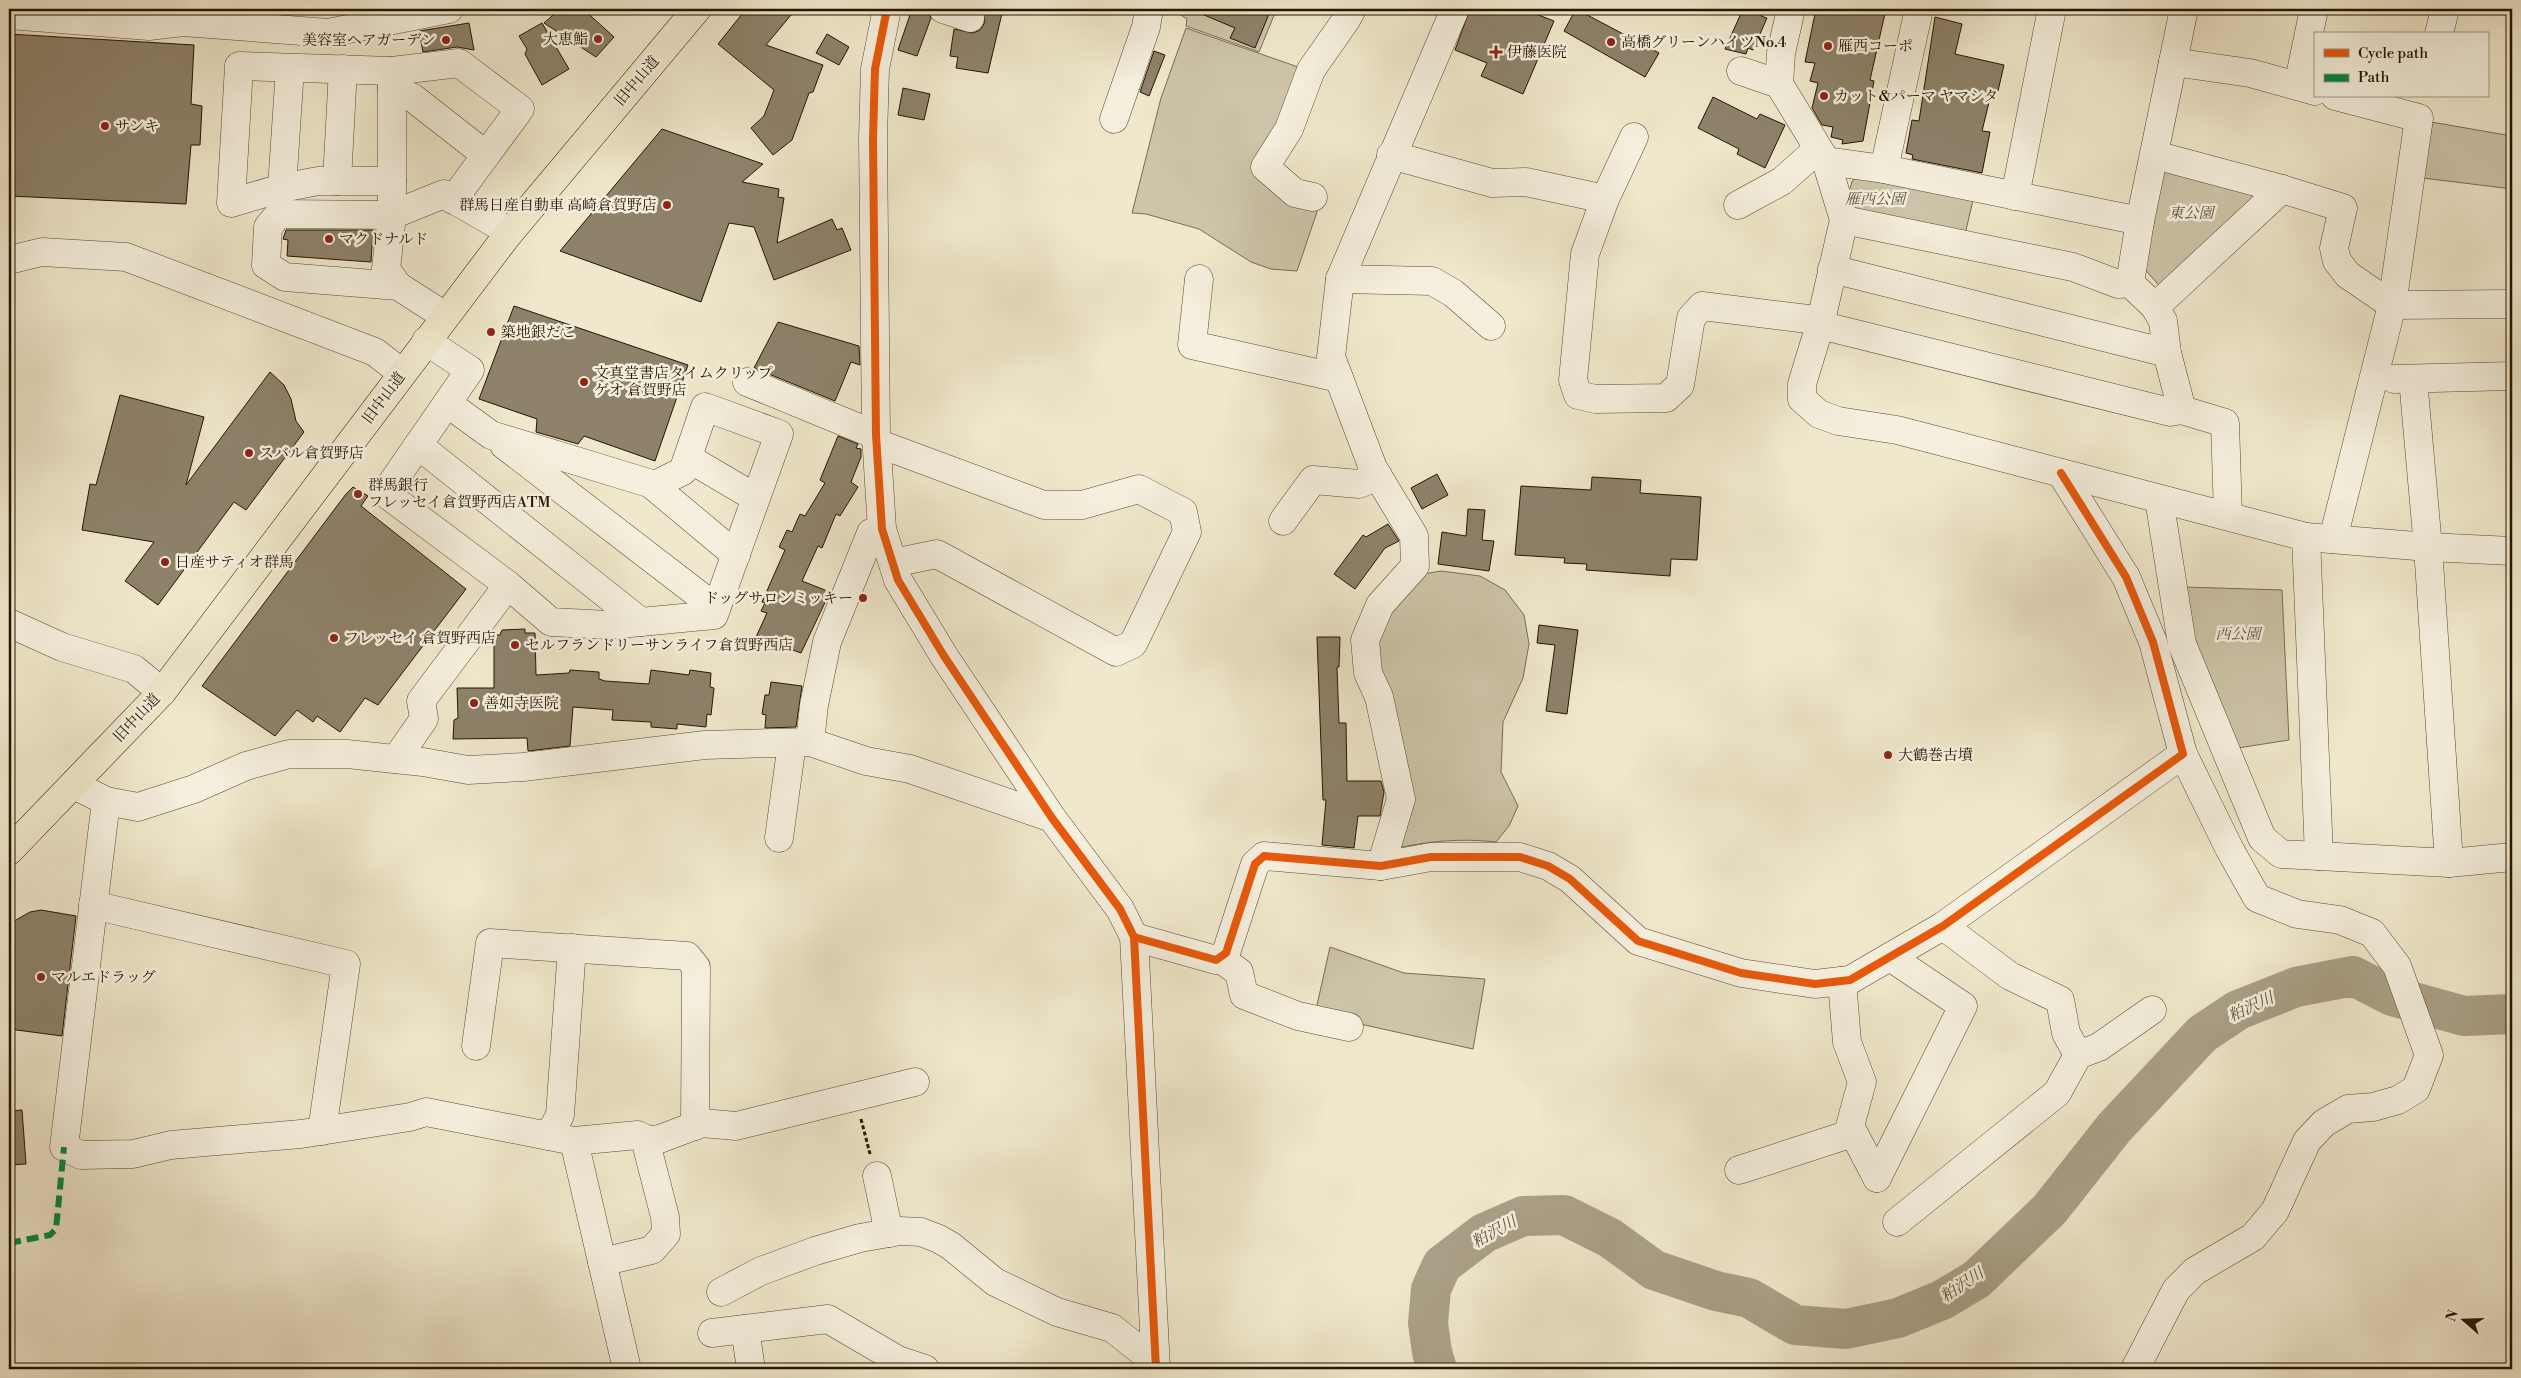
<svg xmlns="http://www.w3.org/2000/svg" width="2521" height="1378" viewBox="0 0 2521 1378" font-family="'Libre Bodoni','Noto Serif JP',serif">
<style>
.green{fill:#cdc4a9;stroke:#786c55}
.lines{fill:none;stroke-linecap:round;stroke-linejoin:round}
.river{stroke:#aaa087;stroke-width:40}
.building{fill:#8e826b;stroke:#231401}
.minor-casing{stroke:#564934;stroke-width:29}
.major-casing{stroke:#231401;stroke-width:29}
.path{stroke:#231401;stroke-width:3;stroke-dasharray:4 2.5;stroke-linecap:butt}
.minor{stroke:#f5f0de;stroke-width:28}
.major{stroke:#f0e8cc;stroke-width:28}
.quiet{stroke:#00873e;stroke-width:6;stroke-dasharray:12 6;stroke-linecap:butt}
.cycleway-casing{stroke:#f5f0de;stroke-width:11}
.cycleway{stroke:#e8590c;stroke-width:8}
.poi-dot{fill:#8f2418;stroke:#f5f0de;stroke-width:2}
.labels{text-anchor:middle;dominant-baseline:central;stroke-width:5;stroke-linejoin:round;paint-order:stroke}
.poi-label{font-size:15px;fill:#231401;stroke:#f5f0de;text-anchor:start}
.street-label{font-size:15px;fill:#231401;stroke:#f5f0de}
.park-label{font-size:15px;font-style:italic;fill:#5e523c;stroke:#f5f0de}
.water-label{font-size:16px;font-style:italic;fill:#60533d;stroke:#f5f0de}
</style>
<rect width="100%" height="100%" fill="#f0e8cc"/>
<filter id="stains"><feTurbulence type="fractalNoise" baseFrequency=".004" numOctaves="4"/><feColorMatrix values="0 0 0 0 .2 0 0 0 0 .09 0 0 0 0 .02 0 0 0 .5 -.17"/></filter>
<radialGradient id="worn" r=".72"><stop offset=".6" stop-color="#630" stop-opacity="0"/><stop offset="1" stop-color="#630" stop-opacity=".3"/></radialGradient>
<g class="green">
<path d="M1172,9H1283L1275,13L1259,52L1186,26L1187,19Z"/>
<path d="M1186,28L1304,69L1259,161L1320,203L1297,271L1271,269L1251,262L1199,229L1146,214L1132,213L1161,98Z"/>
<path d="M2431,122L2512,136V189L2423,178Z"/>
<path d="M2162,164L2260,196L2164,291L2141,265Z"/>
<path d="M1864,173L1973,200L1964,239L1860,220L1848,197L1852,181Z"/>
<path d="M1441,571L1480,576L1505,590L1524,615L1529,644L1523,678L1503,722L1501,772L1518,806L1509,826L1496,842C1460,838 1428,841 1393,849L1379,670L1374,643L1381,616L1417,575Z"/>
<path d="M2184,587L2282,590L2289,740L2238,748L2190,638Z"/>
<path d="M1330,947L1404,973L1485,979L1473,1049L1315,1014Z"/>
</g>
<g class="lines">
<path class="river" d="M1437,1369L1432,1352L1428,1323L1431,1289L1442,1265L1484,1233L1523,1216L1564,1215L1610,1238L1654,1270L1716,1291L1749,1298L1795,1325L1846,1329L1898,1318L1942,1300L1977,1279L2050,1209L2114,1128L2202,1034L2238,1010L2296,987L2353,976L2392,996L2464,1016L2512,1014"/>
</g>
<g class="building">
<path d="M560,9H583L614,37L596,57L544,23Z"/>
<path d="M746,9H796L766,45L823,65L813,92L809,93L792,140L773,155L751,128L764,116L774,90L718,44Z"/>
<path d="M912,9H928L931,18L917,56L898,50Z"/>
<path d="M982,9H1003L988,73L956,68L958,57L950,56L954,29L973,33L980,30L985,22Z"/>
<path d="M1190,9H1271L1255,48L1230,38L1235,28Z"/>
<path d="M1470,9H1523L1554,21L1523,94L1481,76L1487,63L1455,50Z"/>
<path d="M1576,9L1659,53L1645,77L1564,31Z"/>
<path d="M1743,9H1764L1761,16L1767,18L1753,50L1748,48L1746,54L1725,49Z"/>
<path d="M1816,9H1886L1870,80L1874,81L1863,141L1842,144L1843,140L1831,137L1833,127L1822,125L1812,108L1818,83L1810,81L1815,63L1805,62Z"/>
<path d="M1935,17L1962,24L1955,54L2004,65L1998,91L1992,90L1982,131L1990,132L1982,173L1912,159L1913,155L1906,153L1912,120L1919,121Z"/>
<path d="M469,23L474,50L457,47L423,52L419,31Z"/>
<path d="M542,23L569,69L542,85L525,54L527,49L519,36Z"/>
<path d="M9,34L194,45L191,104L202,106L200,145H191L186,204L9,196Z"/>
<path d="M827,34L849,47L839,65L816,53Z"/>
<path d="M1154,51L1165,55L1149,96L1140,92Z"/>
<path d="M903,88L930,94L924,120L898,115Z"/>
<path d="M1713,97L1757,119L1760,114L1785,125L1765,168L1737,154L1739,149L1698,128Z"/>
<path d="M662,129L763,164L742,182L779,189L778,197L784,198L777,243L832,219L837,230L842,228L851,250L774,280L754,227L729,223L701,302L560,251Z"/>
<path d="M286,230H373L371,262L287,256L288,240L283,239Z"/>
<path d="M514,306L688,365L655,461L584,436L578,444L536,432L537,419L479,399Z"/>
<path d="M778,322L859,346L860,365L851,362L835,401L754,368Z"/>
<path d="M270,372L284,385L291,399L296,421L304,432L246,510L234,502L158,605L125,581L154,542L82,530L90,484L96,485L120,395L204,417L186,485Z"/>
<path d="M838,436L858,444L856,448L861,449V457L851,482L858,487L840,516L836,514L822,548L818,546L802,581L830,592L801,653L756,637L767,613L761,611L765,603L762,602L785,550L779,547L787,530L792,532L800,514L805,516L825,483L820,480Z"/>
<path d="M1437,474L1448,495L1422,509L1411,488Z"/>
<path d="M1592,477L1641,480L1640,493L1701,497L1697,560L1671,559L1670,576L1586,570L1587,564L1564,563L1565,558L1515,555L1521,486L1591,490Z"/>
<path d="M353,487L368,496L361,506L466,589L378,705L365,698L340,732L317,716L313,722L297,710L275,736L202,686L346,494Z"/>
<path d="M1468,509L1485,510L1482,540L1494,541L1489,571L1438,564L1442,532L1466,536Z"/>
<path d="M1388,524L1399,541L1385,548L1355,589L1334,574L1363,535L1366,537Z"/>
<path d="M1539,625L1578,630L1567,714L1546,711L1555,645L1537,643Z"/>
<path d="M525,629V633H535L536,675L569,673L570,670L599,672V679L605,681L649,684L651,670L689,675L690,670L711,673L710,687L714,688L711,715L707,714L706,727L677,724V729L651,727V722L612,720L613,710L573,707L570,746L528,751L527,738L453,739L454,720L458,718L457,688H494V635H500L502,630Z"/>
<path d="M1317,637H1340L1339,667H1337L1339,723H1346L1347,781H1381L1384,792L1380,816H1358L1354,848L1322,845L1326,800H1323Z"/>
<path d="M771,682L802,686L796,727L765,728L766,715L762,714L765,695H769Z"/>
<path d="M41,910L76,916L62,1036L9,1029V924L30,912Z"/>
<path d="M22,1110L26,1164L9,1165V1111Z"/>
</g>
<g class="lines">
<g class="minor-casing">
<g id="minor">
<path d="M887,9L875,69L873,138L876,435L882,529L898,580L944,656L1052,818L1120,909L1134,937L1156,1369"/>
<path d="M943,9L970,18"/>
<path d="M1791,9L1781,53L1779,84L1826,161L1844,220L1820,325L1802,384V399L1819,414L1838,421L1897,430L2306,537L2428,547L2512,551"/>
<path d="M2184,9L2140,221L2130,283L2155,307L2163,321L2167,353L2182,410L2225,423L2228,515"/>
<path d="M9,15L149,26L183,22L328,33L449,9"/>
<path d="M2439,34L2445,9"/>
<path d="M2173,62L2250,73L2315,91"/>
<path d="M290,68L282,188L231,203L239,66L392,71V215L386,269L398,286"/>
<path d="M392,71L459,63L520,109L486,155L413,98L392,88"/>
<path d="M1741,71L1779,84"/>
<path d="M2298,86L2314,9"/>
<path d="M1114,119L1146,27L1149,9"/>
<path d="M1391,155L1492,183L1526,182L1605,199L1634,137"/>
<path d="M2155,155L2282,189L2343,208L2334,248L2337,261L2348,275L2392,305L2512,304"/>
<path d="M1826,161L1884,169L2140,221"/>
<path d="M1884,169L1919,9"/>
<path d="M337,181H392"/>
<path d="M282,188L318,181H337L343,69"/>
<path d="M2015,196L2052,9"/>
<path d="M1313,197L1295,193L1265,167L1289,129L1311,70L1346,20L1352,9"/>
<path d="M1605,199L1585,254L1573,380L1578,395L1595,399L1666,398L1680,385L1691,318L1702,306L1808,319L1820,325L2170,412L2182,410"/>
<path d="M453,200L486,155"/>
<path d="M1738,205L1782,181L1818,149"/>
<path d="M1844,220L2073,267L2118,284L2130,283"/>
<path d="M9,260L42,252L126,257L375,352L402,373"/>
<path d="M1832,269L2167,353"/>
<path d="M1199,279L1192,345L1339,378"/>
<path d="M1340,279L1432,281L1453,293L1491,326"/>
<path d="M2155,307L2282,189"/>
<path d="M445,316L398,286L285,277L266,265L268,227L279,214L392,215L444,194L510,232"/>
<path d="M2394,379L2512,376"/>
<path d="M2413,379L2428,547L2449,863"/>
<path d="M747,382L876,435"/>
<path d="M447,403L491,435L655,485L683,471L705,407L779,434L714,615L609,625L551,622L508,585"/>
<path d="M877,443L1044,505H1082L1139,489L1183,512L1187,532L1133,644L1116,652L937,554L893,563"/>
<path d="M418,445L641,622"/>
<path d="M504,445L716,608"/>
<path d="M688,458L756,498"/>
<path d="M651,484L736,555"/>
<path d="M2159,499L2182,644L2262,838L2281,854L2449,863L2512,857"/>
<path d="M1283,521L1313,480L1359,484L1378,476"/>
<path d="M2306,537L2319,856"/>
<path d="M2333,539L2392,305L2419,118L2335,96"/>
<path d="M9,623L62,647L134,669L162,692"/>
<path d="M810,742L814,705L827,642L871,533L882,529"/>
<path d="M396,759L424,719L421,701L508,585L385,493L470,370L426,341"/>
<path d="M74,785L106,801L138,807L194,789L246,766L289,754H347L423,762L468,770L523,767L705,745L810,742L866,761L910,769L1052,818"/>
<path d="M106,801L64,1147L81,1155L133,1154L171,1145L301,1134L410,1117L426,1112L574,1141L638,1135L645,1139L657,1140L702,1123L736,1126L915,1082"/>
<path d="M779,838L792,743"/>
<path d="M1381,866L1401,799L1379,697L1368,673L1365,640L1380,605L1415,566L1414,536L1373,468L1331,357L1340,279L1455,9"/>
<path d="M93,905L346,964L322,1131"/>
<path d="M1943,926L2010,976L2060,1000L2066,1033L2078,1055"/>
<path d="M1134,937L1216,960L1226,953L1255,864L1264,856L1381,866L1431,857H1520L1548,866L1570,879L1638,941L1741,973L1815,984L1850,980L1943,926L2183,754L2153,642L2126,577L2061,473"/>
<path d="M1219,958L1239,972L1244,995L1298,1016L1349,1027"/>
<path d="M1842,981L1847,1042L1862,1082L1850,1126L1877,1178"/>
<path d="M476,1046L490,943L687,956L696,967L695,1126"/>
<path d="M549,1136L560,1115L572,948"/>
<path d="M574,1141L627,1369"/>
<path d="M1739,1170L1853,1133"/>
<path d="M877,1176L889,1233"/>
<path d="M1877,1178L1963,1006L1890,957"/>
<path d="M1897,1222L2057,1093L2078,1055L2099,1047L2152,1010"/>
<path d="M602,1262L652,1250L666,1234L665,1217L645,1139"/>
<path d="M721,1292L761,1271L815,1251L860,1238L900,1231L921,1232L939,1239L951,1246L995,1282L1057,1312L1112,1328L1155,1362"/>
<path d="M745,1329L751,1369"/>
<path d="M712,1333L828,1319L898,1360L925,1369"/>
<path d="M2135,1369L2176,1290L2195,1271L2253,1237L2275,1211L2307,1141L2324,1123L2348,1109L2373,1107L2398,1100L2416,1089L2429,1055L2397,966L2372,933L2340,920L2297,914L2257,898L2229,848L2183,754"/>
</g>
</g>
<g class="major-casing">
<path id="major" d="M9,851L162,692L506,237L697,9"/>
</g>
<path class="path" d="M861,1119L870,1154"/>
<use href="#minor" class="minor"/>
<use href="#major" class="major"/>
<path class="quiet" d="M9,1243L50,1235L56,1229L64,1147"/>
<g class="cycleway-casing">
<g id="cycleway">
<path d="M887,9L875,69L873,138L876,435L882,529L898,580L944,656L1052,818L1120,909L1134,937L1156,1369"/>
<path d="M1134,937L1216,960L1226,953L1255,864L1264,856L1381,866L1431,857H1520L1548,866L1570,879L1638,941L1741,973L1815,984L1850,980L1943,926L2183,754L2153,642L2126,577L2061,473"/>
</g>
</g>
<use href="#cycleway" class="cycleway"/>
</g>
<g class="poi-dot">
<circle cx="598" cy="39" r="5"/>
<circle cx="446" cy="40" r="5"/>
<circle cx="1611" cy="42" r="5"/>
<circle cx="1828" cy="46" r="5"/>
<path d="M1493.5 44.5h5v5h5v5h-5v5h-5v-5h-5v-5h5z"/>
<circle cx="1824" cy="96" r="5"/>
<circle cx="105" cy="126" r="5"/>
<circle cx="667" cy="205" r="5"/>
<circle cx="329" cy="239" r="5"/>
<circle cx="491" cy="332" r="5"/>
<circle cx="584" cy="382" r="5"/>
<circle cx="249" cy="453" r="5"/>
<circle cx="358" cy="494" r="5"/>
<circle cx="165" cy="562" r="5"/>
<circle cx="863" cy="598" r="5"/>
<circle cx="334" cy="638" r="5"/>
<circle cx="515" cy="645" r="5"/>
<circle cx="474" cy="703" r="5"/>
<circle cx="1888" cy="755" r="5"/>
<circle cx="41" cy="977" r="5"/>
</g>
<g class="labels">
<g class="poi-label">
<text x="588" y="39" text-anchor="end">大恵鮨</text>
<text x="436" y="40" text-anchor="end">美容室ヘアガーデン</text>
<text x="1621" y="42">高橋グリーンハイツNo.4</text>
<text x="1838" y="46">雁西コーポ</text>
<text x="1507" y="52">伊藤医院</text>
<text x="1834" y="96">カット&amp;パーマ ヤマシタ</text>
<text x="115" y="126">サンキ</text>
<text x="657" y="205" text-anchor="end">群馬日産自動車 高崎倉賀野店</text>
<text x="339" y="239">マクドナルド</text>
<text x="501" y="332">築地銀だこ</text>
<text x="594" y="373">文真堂書店タイムクリップ<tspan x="594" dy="17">ゲオ 倉賀野店</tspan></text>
<text x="259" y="453">スバル倉賀野店</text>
<text x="368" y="485">群馬銀行<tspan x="368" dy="17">フレッセイ倉賀野西店ATM</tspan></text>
<text x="175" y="562">日産サティオ群馬</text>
<text x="853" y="598" text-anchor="end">ドッグサロンミッキー</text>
<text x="344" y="638">フレッセイ 倉賀野西店</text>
<text x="525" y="645">セルフランドリーサンライフ倉賀野西店</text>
<text x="484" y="703">善如寺医院</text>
<text x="1898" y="755">大鶴巻古墳</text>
<text x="51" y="977">マルエドラッグ</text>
</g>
<g class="street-label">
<text transform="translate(637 81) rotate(-50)">旧中山道</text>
<text transform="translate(384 398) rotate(-53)">旧中山道</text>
<text transform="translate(137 718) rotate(-47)">旧中山道</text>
</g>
<g class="park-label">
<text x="1875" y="199">雁西公園</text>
<text x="2191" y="213">東公園</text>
<text x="2238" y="634">西公園</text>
</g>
<g class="water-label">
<text transform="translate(2251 1007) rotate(-25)">粕沢川</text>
<text transform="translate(1494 1232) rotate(-29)">粕沢川</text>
<text transform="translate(1962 1285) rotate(-34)">粕沢川</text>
</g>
</g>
<rect width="2521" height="1378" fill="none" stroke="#f0e8cc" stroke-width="30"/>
<rect x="10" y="10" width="2501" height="1358" fill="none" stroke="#231401" stroke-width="2.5"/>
<rect x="15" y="15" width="2491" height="1348" fill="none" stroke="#231401"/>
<rect x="2314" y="32" width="175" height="65" fill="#f5f0de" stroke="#a19886"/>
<rect x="2324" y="49" width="25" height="8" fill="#e8590c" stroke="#a19886"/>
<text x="2358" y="58" font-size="15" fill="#231401">Cycle path</text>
<rect x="2324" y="74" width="25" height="8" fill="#00873e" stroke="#a19886"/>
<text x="2358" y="82" font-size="15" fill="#231401">Path</text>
<g transform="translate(2464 1320) rotate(290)" stroke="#f5f0de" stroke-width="4" paint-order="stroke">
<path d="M0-4L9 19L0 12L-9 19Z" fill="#231401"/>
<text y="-8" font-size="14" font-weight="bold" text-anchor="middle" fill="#231401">N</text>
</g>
<rect width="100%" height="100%" filter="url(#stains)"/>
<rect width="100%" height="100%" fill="url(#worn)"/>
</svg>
